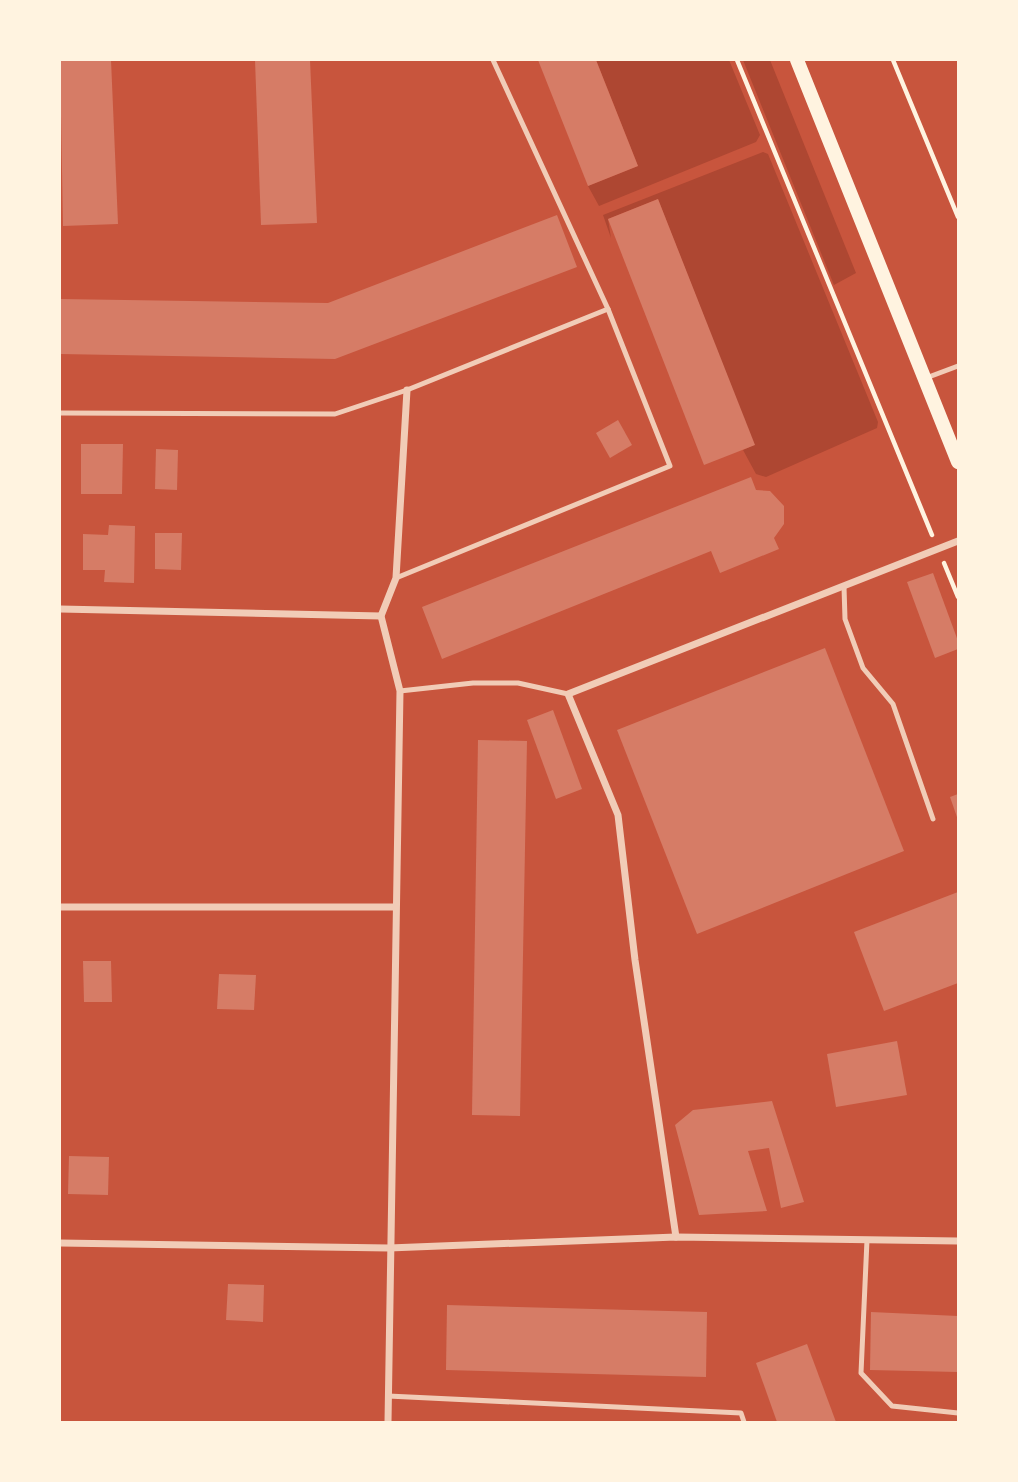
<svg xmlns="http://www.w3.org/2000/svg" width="1018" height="1482" viewBox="0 0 1018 1482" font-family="Manrope,sans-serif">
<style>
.green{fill:#ae4732}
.building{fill:#d67c66}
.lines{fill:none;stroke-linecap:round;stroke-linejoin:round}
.path{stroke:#fff3e0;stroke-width:4.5}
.service{stroke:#f1ccb7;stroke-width:5}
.minor{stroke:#f1ccb7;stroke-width:7}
.secondary{stroke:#fff3e0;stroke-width:14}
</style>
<rect width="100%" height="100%" fill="#c8553d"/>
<g class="green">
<path d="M596,60H729L760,135L756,142L599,206L588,186L638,166Z"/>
<path d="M743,60H770L856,273L834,285Z"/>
<path d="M763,152L768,154L878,422L877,428L766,477L756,474L743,450L754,445L658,199L608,219L611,238L603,215Z"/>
</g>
<g class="building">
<path d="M60,60H111L118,224L63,226Z"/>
<path d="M255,60H310L317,223L261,225Z"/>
<path d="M538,60H596L638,166L588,186Z"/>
<path d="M658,199L755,445L704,465L608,219Z"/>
<path d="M557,215L577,267L335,359L60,354V299L328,303Z"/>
<path d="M618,420L632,445L610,458L596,433Z"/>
<path d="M81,444H123L122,494H81Z"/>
<path d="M156,449L178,450L177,490L155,489Z"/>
<path d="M751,477L756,490L770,491L784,506V524L774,538L779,549L720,573L711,551L442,659L422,607Z"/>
<path d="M109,525L135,526L134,583L104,582L105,570H83V534L108,535Z"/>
<path d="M155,533H182L181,570L155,569Z"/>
<path d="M933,573L958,641V649L935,658L907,582Z"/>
<path d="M825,648L904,851L697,934L617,730Z"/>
<path d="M553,710L582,789L556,799L527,720Z"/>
<path d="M478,740L527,741L520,1116L472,1115Z"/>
<path d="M958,794V820L950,797Z"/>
<path d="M958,892V983L884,1011L854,932Z"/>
<path d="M83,961H111L112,1002H84Z"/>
<path d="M219,974L256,975L254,1010L217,1009Z"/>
<path d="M897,1041L907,1095L836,1107L827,1054Z"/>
<path d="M772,1101L804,1202L781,1208L769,1148L748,1151L767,1211L699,1215L675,1125L693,1110Z"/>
<path d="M69,1156L109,1157L108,1195L68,1194Z"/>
<path d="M228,1284L264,1285L263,1322L226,1320Z"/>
<path d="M447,1305L707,1312L706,1377L446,1370Z"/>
<path d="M871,1312L958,1316V1372L870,1370Z"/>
<path d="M807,1344L836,1422H777L756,1363Z"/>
</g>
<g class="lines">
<g class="path">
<path d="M737,60L932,535"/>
<path d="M893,60L958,217"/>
<path d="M944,563L958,597"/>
</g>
<g class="service">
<path d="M926,378L958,366"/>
<path d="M60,413L335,414L407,390L608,309"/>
<path d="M396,578L670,466L608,309L493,60"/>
<path d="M844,587L845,619L863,668L893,704L933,819"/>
<path d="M400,691L473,683H518L568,694"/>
<path d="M867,1240L861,1373L892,1406L958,1413"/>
<path d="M388,1396L741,1413L744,1422"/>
</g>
<g class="minor">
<path d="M60,609L381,616"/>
<path d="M60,907H395"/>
<path d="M676,1237L635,960L618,815L568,694L958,541"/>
<path d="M60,1243L389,1248L676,1237L958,1241"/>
<path d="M388,1422L400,691L381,616L396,578L407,390"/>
</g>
<path class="secondary" d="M797,60L958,462"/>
</g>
<rect width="1018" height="1482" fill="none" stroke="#fff3e0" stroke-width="122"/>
</svg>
